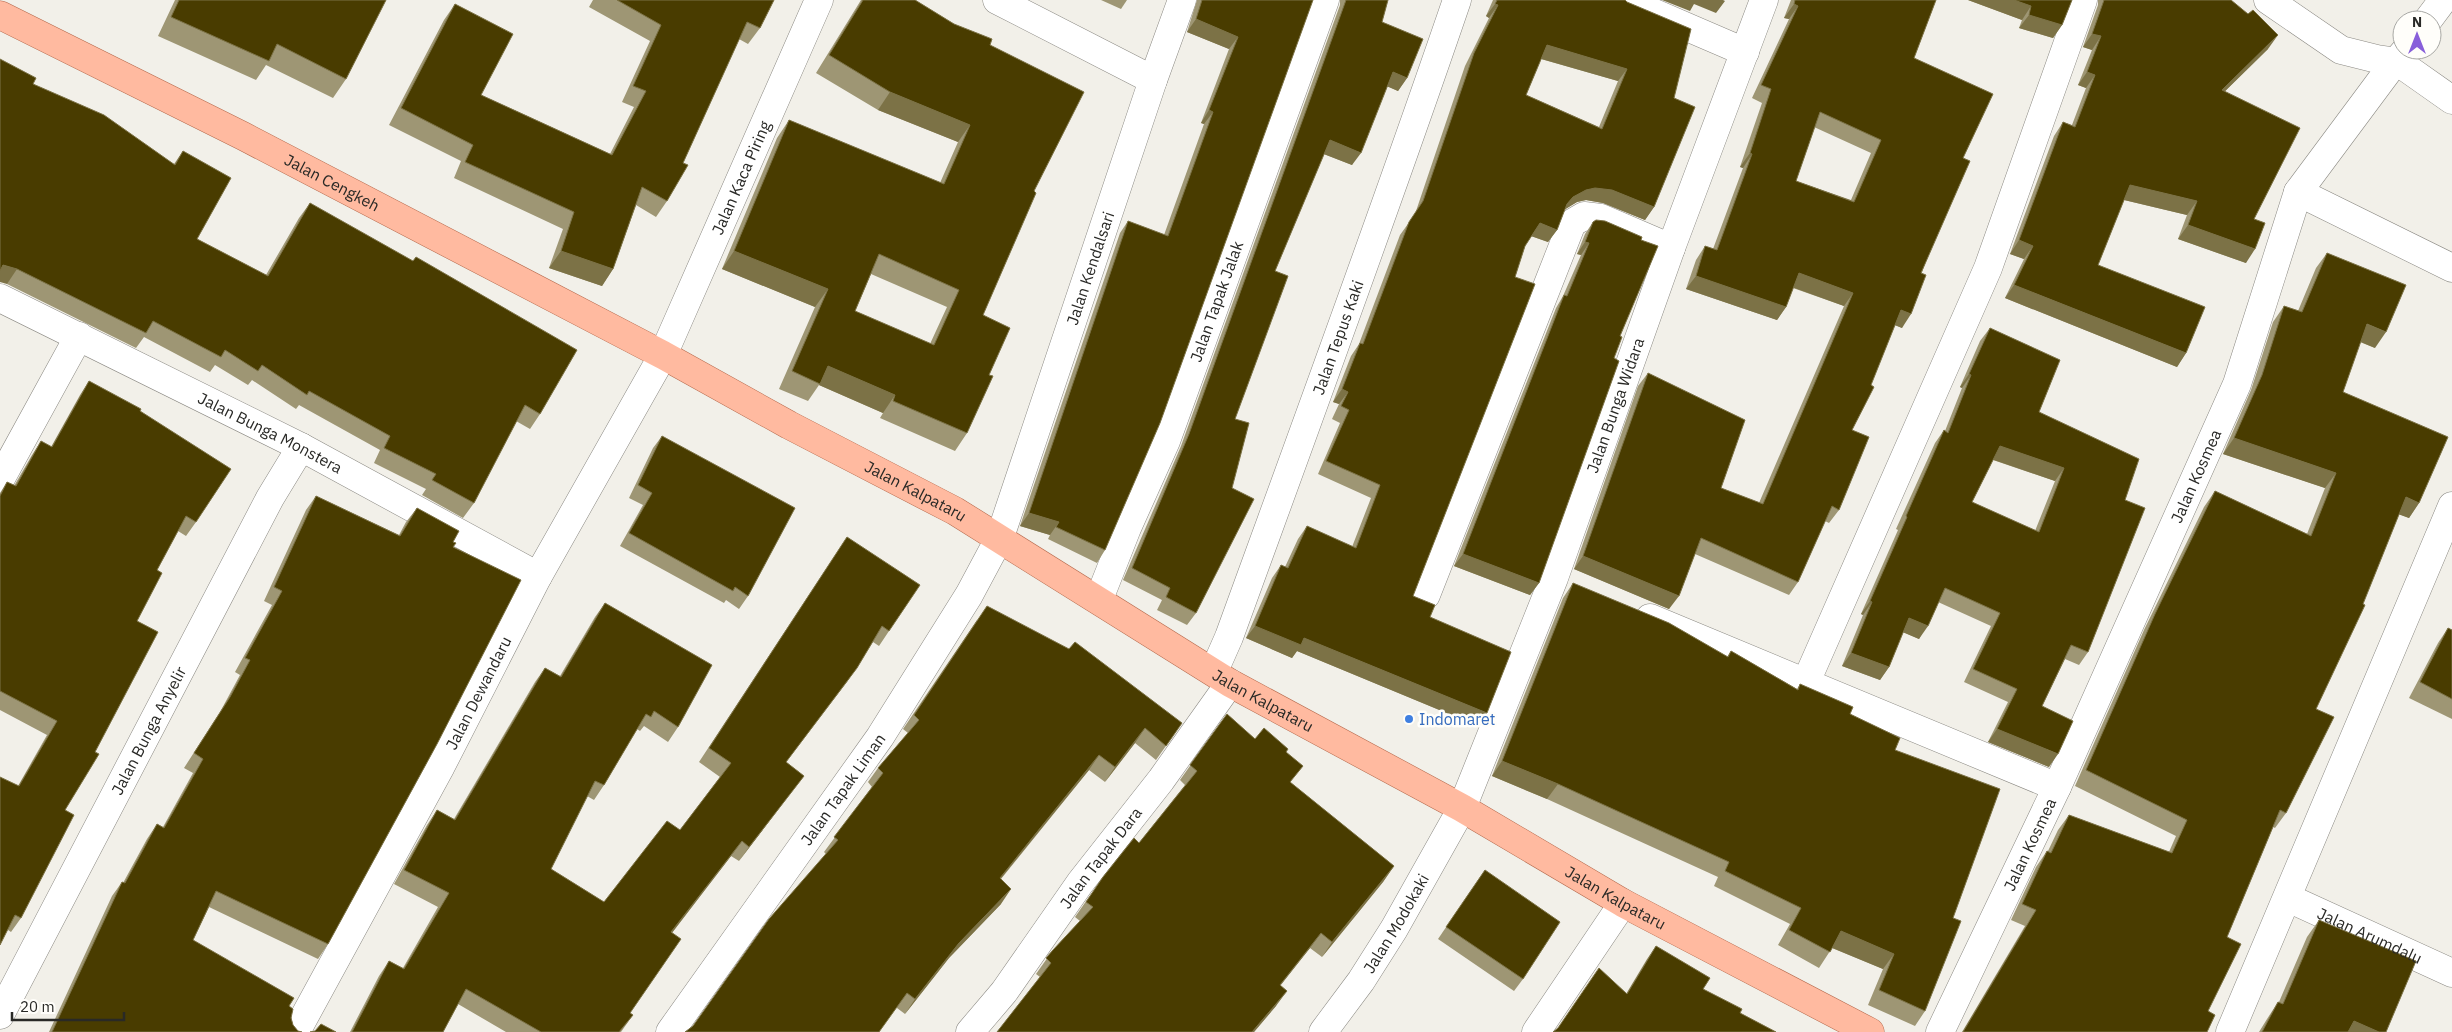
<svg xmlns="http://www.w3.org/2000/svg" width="2452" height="1032" viewBox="0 0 2452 1032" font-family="'IBM Plex Sans',sans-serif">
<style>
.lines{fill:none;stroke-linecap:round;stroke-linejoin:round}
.minor-casing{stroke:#8b8983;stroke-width:29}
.primary-casing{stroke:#b4694c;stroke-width:29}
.minor{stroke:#fff;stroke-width:28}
.primary{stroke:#ffbaa0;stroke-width:28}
.wall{fill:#9e9674;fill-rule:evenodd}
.shaded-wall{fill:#7c7246}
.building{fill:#493c00;stroke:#7c7246;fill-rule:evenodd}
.shop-dot{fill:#3f7fe0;stroke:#fffefa;stroke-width:2}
.labels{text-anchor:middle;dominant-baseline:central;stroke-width:5;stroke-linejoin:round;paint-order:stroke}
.street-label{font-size:16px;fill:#292926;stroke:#fffefa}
.shop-label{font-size:16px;fill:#366cbe;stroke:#fffefa;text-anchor:start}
</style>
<rect width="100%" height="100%" fill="#f2f0e9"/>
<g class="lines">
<g class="minor-casing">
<g id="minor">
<path d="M997,0L1153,80"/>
<path d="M1624,0L1745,52"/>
<path d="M2268,0L2341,50L2377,59L2398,62L2452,100"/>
<path d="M2428,20L2443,0"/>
<path d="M2298,192L2452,268"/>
<path id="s1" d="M0,298L301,447L538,576"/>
<path d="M0,480L79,336"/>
<path d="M1426,595L1572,223L1584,216L1601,218L1671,248"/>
<path id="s2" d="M1099,599L1127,528L1166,441L1325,0"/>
<path d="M1650,618L2057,787"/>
<path id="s3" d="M1214,671L1229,637C1306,425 1384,214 1457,0"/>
<path d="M1806,682L1988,268L2083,0"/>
<path id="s4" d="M2288,898L2452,973"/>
<path id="s5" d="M0,1015L270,498L301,447"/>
<path id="s6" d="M296,1032L441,766L538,576L663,355L819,0"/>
<path id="s7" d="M670,1032L880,737L969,595L1000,537L1153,80L1182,0"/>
<path id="s8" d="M970,1032L1004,992L1080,883L1161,780L1230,683"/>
<path id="s9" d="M1323,1032L1361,981L1394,929L1462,808L1554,578L1671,248L1764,0"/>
<path d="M1536,1032L1623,903"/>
<path id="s10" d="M1940,1032L2057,787L2237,384L2298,192L2388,71L2406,50"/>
<path d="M2230,1032L2452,506"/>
</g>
</g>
<g class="primary-casing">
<g id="primary">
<path id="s11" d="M0,15L243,136L663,355L789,425L955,511L1230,683L1462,808L1623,903L1870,1032"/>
</g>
</g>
<use href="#minor" class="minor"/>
<use href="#primary" class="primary"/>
</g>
<g class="wall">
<path d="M175,0H386L346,79L333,98L266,65L256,80L158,36Z"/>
<path d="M593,0H774L760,28L748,44L739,39L683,163L667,201L656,217L636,205L613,269L602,286L549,268L563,229L454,178L461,161L389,125L444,20L455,4L481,95L610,154L634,107L622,102L650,41L589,7Z"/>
<path d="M861,0H915L954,24L990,45L1034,191L983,315L989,375L967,433L955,451L880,418L883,413L819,385L808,401L779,389L815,307L722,269L777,138L789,120L940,183L958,142L878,110L816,73ZM871,274L947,307L930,344L855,311Z"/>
<path d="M1101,0H1127L1121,9Z"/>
<path d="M1197,0H1313L1105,550L1097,563L1048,539L1050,535L1020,526L1120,233L1128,221L1164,235L1204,124L1201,123L1229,49L1187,32Z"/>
<path d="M1340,0H1388L1382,22L1407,78L1398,91L1387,86L1352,165L1324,154L1275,271L1235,419L1196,613L1187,625L1157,610L1162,600L1123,580L1181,446L1340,5Z"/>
<path d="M1493,0H1625L1674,98L1654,207L1645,220L1603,203L1586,200L1577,202L1565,209L1557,230L1548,242L1531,236L1525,246L1413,596L1430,617L1487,713L1478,726L1297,651L1292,658L1246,638L1272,578L1281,565L1285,567L1298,539L1307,526L1352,547L1371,498L1318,474L1340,423L1332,419L1339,404L1333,402L1351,356L1359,344L1400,235L1415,214L1465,66L1489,18L1486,16ZM1541,59L1618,81L1599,127L1526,95Z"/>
<path d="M1791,0H1936L1914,58L1963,158L1902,328L1895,325L1852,430L1839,510L1829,523L1825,521L1798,582L1789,595L1695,554L1669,609L1574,569L1638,386L1648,373L1721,488L1759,503L1844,306L1793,288L1786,307L1777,320L1686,289L1696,260L1705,246L1713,249L1743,168L1740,167L1762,103L1752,98L1789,19L1784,18ZM1814,127L1871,153L1851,200L1796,181Z"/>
<path d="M1968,0H2072L2062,25L2053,38L2019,28L2022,20Z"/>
<path d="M2098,0H2231L2268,49L2225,91L2254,219L2246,263L2178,239L2187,215L2124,200L2098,265L2186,353L2177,367L2005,298L2024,259L2010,254L2054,136L2063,122L2072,125L2086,88L2078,85L2092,50L2083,47L2098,5Z"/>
<path d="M33,84L174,164L183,151L197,239L266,275L299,218L310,203L540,414L530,429L516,421L474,503L463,518L422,495L426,489L374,463L380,450L299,405L296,409L252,380L248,385L215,365L210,372L144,337L136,348L7,284Z"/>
<path d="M1593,222L1641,240L1620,336L1614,358L1539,583L1530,595L1454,566L1556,308L1563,296L1581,255L1577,254L1585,234Z"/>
<path d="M2327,253L2375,348L2360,342L2343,392L2419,503L2409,518L2399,514L2316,709L2286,813L2275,828L2273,827L2227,937L2208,1011L2207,1032H1962L2025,926L2011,920L2036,867L2047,851H2048L2058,830L2069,815L2169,852L2176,836L2075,786L2144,630L2204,507L2215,491L2307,534L2325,488L2223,454L2251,390L2273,322L2284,306L2298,311L2316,268Z"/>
<path d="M1990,328L2039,412L2125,500L2088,652L2079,665L2065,659L2042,706L2049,767L1988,742L2008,702L1964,682L1991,626L1938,602L1919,639L1903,632L1889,667L1880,680L1842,666L1863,615L1861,614L1898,530L1896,529L1935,443L1944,430L1945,431L1962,388L1960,387L1980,341ZM1993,460L2055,481L2035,531L1972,502Z"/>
<path d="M89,381L140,411L196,522L186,536L178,531L157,570L137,621L95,752L65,810L21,918L11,932L8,930L18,786L47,735L0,710V493L7,482L14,486L32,455L41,441L51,447L80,395Z"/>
<path d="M662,436L748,596L739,609L726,600L724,603L620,546L643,505L629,498L653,448Z"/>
<path d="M316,496L399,535L406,522L417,508L453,542V547L328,944L318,959L209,907L193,940L289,1006L293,1025L298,1031L302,1032H49L112,896L122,882L123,883L147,839L157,824L163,827L193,773L184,768L220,712L240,675L235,672L272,605L264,601L306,510Z"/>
<path d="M847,537L889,631L879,646L873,642L847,682L786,762L804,776L793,790L739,861L731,856L672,933L630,1013L633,1015L621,1032H506L458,1004L443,1032H350L379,976L389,961L403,968L438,907L394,884L427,825L437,810L454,819L535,682L545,668L560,676L595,617L605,603L678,727L668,742L644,726L640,731L637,729L604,785L594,800L587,796L551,869L604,902L680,830L720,777L699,762Z"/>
<path d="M1573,583L1727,657L1731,651L1797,689L1800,684L1850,714L1895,750L1953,918L1925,1011L1915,1026L1868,1005L1883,969L1832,948L1819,968L1778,945L1790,924L1714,886L1718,877L1547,799L1492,776L1563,598Z"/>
<path d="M977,620L1182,723L1156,760L1135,743L1105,782L1089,770L1001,879V904L949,958L905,1014L897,1008L693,1026L826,854L824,852L872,787L868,782L878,768L908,733L903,729Z"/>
<path d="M2448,628L2452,630V719L2409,698L2438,643Z"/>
<path d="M1227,714L1255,739L1286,752L1291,783L1394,866L1383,882L1322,957L1310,948L1280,985L1276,1006L1254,1032H997L1040,977L1036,974L1053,950L1080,921L1075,917L1103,877L1139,843L1185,785L1180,780Z"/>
<path d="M1485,870L1523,979L1514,991L1438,939Z"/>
<path d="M2319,920L2386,1032H2259L2267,1019L2278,1002H2279L2307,937Z"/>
<path d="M1656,946L1703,989L1740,1013L1776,1032L1626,994L1647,959Z"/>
</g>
<g class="shaded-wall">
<path d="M1662,0H1723L1725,1L1716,13L1694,4L1690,11Z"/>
<path d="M1968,0H2014L2031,6L2022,20Z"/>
<path d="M1495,4L1498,5L1489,18L1486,16Z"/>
<path d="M1794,4L1798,6L1789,19L1784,18Z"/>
<path d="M2029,15L2062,25L2053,38L2019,28Z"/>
<path d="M1196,19L1238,37L1229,49L1187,32Z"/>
<path d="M2092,34L2101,36L2092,50L2083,47Z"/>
<path d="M2278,35L2268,49L2213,103L2222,90Z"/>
<path d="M1547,45L1627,69L1618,81L1538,58Z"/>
<path d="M1393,72L1407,78L1398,91L1384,85Z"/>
<path d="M2087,72L2095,75L2086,88L2078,85Z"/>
<path d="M890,92L970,125L958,142L878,110Z"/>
<path d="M1209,110L1213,112L1204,124L1201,123Z"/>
<path d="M1330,140L1361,153L1352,165L1321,153Z"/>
<path d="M1750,153L1752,154L1743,168L1740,167Z"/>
<path d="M2130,185L2197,201L2187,215L2120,199Z"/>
<path d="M1595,188L1612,190L1654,207L1645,220L1603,203L1586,200L1577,202L1564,210L1567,204L1573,197L1586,190Z"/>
<path d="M1540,223L1557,230L1548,242L1531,236Z"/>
<path d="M2188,225L2255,249L2246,263L2178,239Z"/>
<path d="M2019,240L2033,246L2024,259L2010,254Z"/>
<path d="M1585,242L1589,243L1581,255L1577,254Z"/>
<path d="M561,251L613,269L602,286L549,268Z"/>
<path d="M734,251L828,289L815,307L722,269Z"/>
<path d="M3,265L17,269L7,284L0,282V270Z"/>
<path d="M1799,273L1853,293L1844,306L1789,286Z"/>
<path d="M1696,276L1786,307L1777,320L1686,289Z"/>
<path d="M2014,285L2186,353L2177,367L2005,298Z"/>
<path d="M1901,310L1911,314L1902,328L1892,324Z"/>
<path d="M2367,324L2386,332L2375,348L2356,340Z"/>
<path d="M828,366L895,395L883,413L819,385Z"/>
<path d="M1969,374L1971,375L1962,388L1960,387Z"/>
<path d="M1342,389L1348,392L1339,404L1333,402Z"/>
<path d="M2234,438L2336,473L2325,488L2223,454Z"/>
<path d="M2000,446L2064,468L2055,481L1991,459Z"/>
<path d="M2406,497L2419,503L2409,518L2395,513Z"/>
<path d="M1029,513L1059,522L1050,535L1020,526Z"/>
<path d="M1463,554L1539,583L1530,595L1454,566Z"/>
<path d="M1583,556L1679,596L1669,609L1574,569Z"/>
<path d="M1870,601L1872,602L1863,615L1861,614Z"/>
<path d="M1909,618L1928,626L1919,639L1900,631Z"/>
<path d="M1255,626L1304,638L1487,713L1478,726L1297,651L1292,658L1246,638Z"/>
<path d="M1851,653L1889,667L1880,680L1842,666Z"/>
<path d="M1145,728L1135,743L1105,782L1115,767Z"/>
<path d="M1997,729L2058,754L2049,767L1988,742Z"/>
<path d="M1099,755L1089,770L989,893L1000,878Z"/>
<path d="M1502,761L1558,784L1547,799L1492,776Z"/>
<path d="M804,776L793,790L739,861L749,847Z"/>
<path d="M742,841L731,856L661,947L671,932Z"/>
<path d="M1394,866L1383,882L1322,957L1332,942Z"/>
<path d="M1011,889L1001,904L949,958L905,1014L915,999L959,943Z"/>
<path d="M1841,931L1894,954L1883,969L1830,947Z"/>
<path d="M1321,933L1310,948L1269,1000L1280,985Z"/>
<path d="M1287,991L1276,1006L1254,1032H1252Z"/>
<path d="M2354,1021L2379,1032H2347Z"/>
</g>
<g class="building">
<path d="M179,0H386L346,79L277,44L269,61L171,17Z"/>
<path d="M617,0H774L760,28L747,22L683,163L688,165L667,201L642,187L613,269L561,251L574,212L465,162L473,145L401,108L455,4L513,34L481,95L612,155L646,91L633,86L661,25Z"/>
<path d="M863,0H915L954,24L992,39L990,45L1084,92L1034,191L1036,193L983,315L1010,328L989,375L993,376L967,433L893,401L895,395L828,366L820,384L792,371L828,289L734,251L789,120L944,184L970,125L890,92L829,55ZM879,254L959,290L934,345L855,311Z"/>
<path d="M1202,0H1313L1160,423L1105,550L1056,527L1059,522L1029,513L1128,221L1168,236L1213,112L1209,110L1238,37L1196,19Z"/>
<path d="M1346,0H1388L1382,22L1423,39L1407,78L1393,72L1361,153L1330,140L1275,271L1288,276L1235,419L1249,423L1232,488L1254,499L1196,613L1166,597L1170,588L1132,568L1189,434Z"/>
<path d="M1497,0H1625L1627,2L1691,29L1674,98L1695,107L1654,207L1612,190L1595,188L1586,190L1573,197L1567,204L1557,230L1540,223L1525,246L1515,277L1535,284L1413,596L1435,605L1430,617L1511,652L1487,713L1304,638L1301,645L1255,626L1281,565L1288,568L1307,526L1356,548L1380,485L1326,461L1349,410L1341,406L1348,392L1342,389L1360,343L1363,344L1409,222L1423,201L1474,53L1498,5L1495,4ZM1547,45L1627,69L1602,129L1526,95Z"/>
<path d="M1795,0H1936L1914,58L1993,94L1963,158L1970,161L1921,273L1926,275L1911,314L1901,310L1871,385L1874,387L1852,430L1869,437L1839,510L1832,506L1798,582L1701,538L1679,596L1583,556L1648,373L1745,420L1721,488L1763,504L1853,293L1799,273L1786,307L1696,276L1705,246L1717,250L1752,154L1750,153L1771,89L1761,85L1798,6L1794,4ZM1820,112L1881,140L1854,202L1796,181Z"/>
<path d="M2014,0H2072L2062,25L2029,15L2031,6Z"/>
<path d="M2104,0H2231L2248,14L2253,10L2278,35L2222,90L2300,128L2254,219L2265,223L2255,249L2188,225L2197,201L2130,185L2098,265L2205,307L2186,353L2014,285L2033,246L2019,240L2063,122L2075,127L2095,75L2087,72L2101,36L2092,34Z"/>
<path d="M0,59L36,78L33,84L104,115L175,165L183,151L231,178L197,239L268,276L310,203L413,261L416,257L577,350L540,414L525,405L474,503L432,480L436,474L384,448L390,436L309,391L307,395L262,365L258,371L225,350L221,357L153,321L146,333L17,269L3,265L0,271Z"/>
<path d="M1596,220L1605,221L1642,237L1641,240L1658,246L1620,336L1622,337L1614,358L1619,361L1539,583L1463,554L1564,295L1567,296L1589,243L1585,242L1593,222Z"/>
<path d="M2327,253L2406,285L2386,332L2367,324L2343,392L2448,437L2419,503L2406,497L2363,604L2365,605L2316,709L2334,717L2286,813L2280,810L2227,937L2241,944L2208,1011L2215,1015L2207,1032H1963L2036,910L2022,904L2047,851L2051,853L2069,815L2172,853L2187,820L2086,770L2155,614L2215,491L2311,536L2336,473L2234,438L2262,375L2284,306L2302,312Z"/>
<path d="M1990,328L2060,360L2039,412L2139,459L2125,500L2145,508L2088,652L2071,645L2042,706L2073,721L2058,754L1997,729L2017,689L1973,669L2000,613L1945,588L1928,626L1909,618L1889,667L1851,653L1872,602L1870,601L1907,517L1906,516L1944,430L1948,433L1971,375L1969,374ZM2000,446L2064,468L2039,532L1972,502Z"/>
<path d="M89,381L141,409L140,411L231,469L196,522L186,516L157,570L162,573L137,621L158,632L95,752L99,754L65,810L74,815L21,918L15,915L0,945V777L19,786L57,721L0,691V496L7,482L16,486L41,441L52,447Z"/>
<path d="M662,436L795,508L748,596L735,587L733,591L629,533L652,493L638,485Z"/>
<path d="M316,496L400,536L417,508L459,531L453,542L456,543L453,547L521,580L437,744L328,944L216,891L193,940L294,998L289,1006L293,1009L291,1018L293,1025L298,1031L302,1032H52L122,882L125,883L157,824L164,828L203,759L194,753L230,697L250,660L245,658L282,591L274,587Z"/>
<path d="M847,537L920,585L889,631L882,626L857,668L786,762L804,776L749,847L742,841L671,932L681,939L630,1013L633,1015L619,1032H541L466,989L443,1032H352L389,961L404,969L449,893L404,870L437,810L455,820L545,668L561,677L605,603L712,665L678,727L654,711L651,717L646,714L604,785L595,781L551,869L604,902L667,821L680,830L731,763L709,748Z"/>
<path d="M1573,583L1669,623L1728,657L1731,651L1798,690L1800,684L1853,707L1850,714L1900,738L1895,750L2000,789L1953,918L1961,921L1925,1011L1879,990L1894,954L1841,931L1830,952L1789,930L1801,908L1725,871L1729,862L1558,784L1502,761Z"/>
<path d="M987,606L1069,649L1075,642L1182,723L1166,746L1145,728L1115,767L1099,755L1000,878L1011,889L959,943L915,999L907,993L879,1032H685L693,1026L769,919L838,840L834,837L883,773L878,768L919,720L914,715Z"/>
<path d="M2448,628L2452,630V699L2420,682Z"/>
<path d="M1227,714L1255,739L1264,728L1288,749L1286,752L1303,766L1290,782L1394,866L1332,942L1321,933L1280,985L1287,991L1252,1032H997L1051,963L1046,958L1053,950L1093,907L1086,902L1103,877L1134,838L1139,843L1197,771L1190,765Z"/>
<path d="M1485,870L1560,922L1523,979L1446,927Z"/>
<path d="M2319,920L2416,961L2386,1032H2379L2354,1021L2348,1032H2262L2278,1002L2283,1004Z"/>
<path d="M1656,946L1710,978L1703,989L1742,1009L1740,1013L1776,1032H1553L1558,1028L1599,968L1627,994Z"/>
<path d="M321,1024L336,1032H310L315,1031Z"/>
</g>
<circle class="shop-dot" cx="1409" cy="719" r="5"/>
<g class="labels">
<g class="street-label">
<text stroke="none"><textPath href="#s6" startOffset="964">Jalan Kaca Piring</textPath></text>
<text stroke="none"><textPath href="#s11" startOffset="372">Jalan Cengkeh</textPath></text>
<text stroke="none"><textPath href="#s7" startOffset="879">Jalan Kendalsari</textPath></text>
<text stroke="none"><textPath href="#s2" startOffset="320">Jalan Tapak Jalak</textPath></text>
<text stroke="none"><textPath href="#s3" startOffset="356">Jalan Tepus Kaki</textPath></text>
<text stroke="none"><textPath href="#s9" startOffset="695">Jalan Bunga Widara</textPath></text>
<text stroke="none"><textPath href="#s1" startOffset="302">Jalan Bunga Monstera</textPath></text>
<text stroke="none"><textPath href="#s10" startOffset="612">Jalan Kosmea</textPath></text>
<text stroke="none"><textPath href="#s11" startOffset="1032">Jalan Kalpataru</textPath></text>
<text stroke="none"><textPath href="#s6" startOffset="385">Jalan Dewandaru</textPath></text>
<text stroke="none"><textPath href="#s11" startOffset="1438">Jalan Kalpataru</textPath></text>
<text stroke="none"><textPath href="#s5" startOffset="321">Jalan Bunga Anyelir</textPath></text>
<text stroke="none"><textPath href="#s7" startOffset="298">Jalan Tapak Liman</textPath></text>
<text stroke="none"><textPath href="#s10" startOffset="208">Jalan Kosmea</textPath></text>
<text stroke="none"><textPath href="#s8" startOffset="218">Jalan Tapak Dara</textPath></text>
<text stroke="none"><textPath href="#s11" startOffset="1842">Jalan Kalpataru</textPath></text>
<text stroke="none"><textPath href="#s9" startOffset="131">Jalan Modokaki</textPath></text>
<text stroke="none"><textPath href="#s4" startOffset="90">Jalan Arumdalu</textPath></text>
</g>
<g class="shop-label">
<text x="1419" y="719">Indomaret</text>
</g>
</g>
<g transform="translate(2417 35)"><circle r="24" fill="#fffefa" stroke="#a9a9a5"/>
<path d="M0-4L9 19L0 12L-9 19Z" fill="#885fda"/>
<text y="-8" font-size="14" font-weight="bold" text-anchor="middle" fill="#292926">N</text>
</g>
<path d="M12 1012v8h112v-8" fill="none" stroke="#292926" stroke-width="2.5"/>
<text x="20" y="1012" font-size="15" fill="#292926" stroke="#fffefa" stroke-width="4" paint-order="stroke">20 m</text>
</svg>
